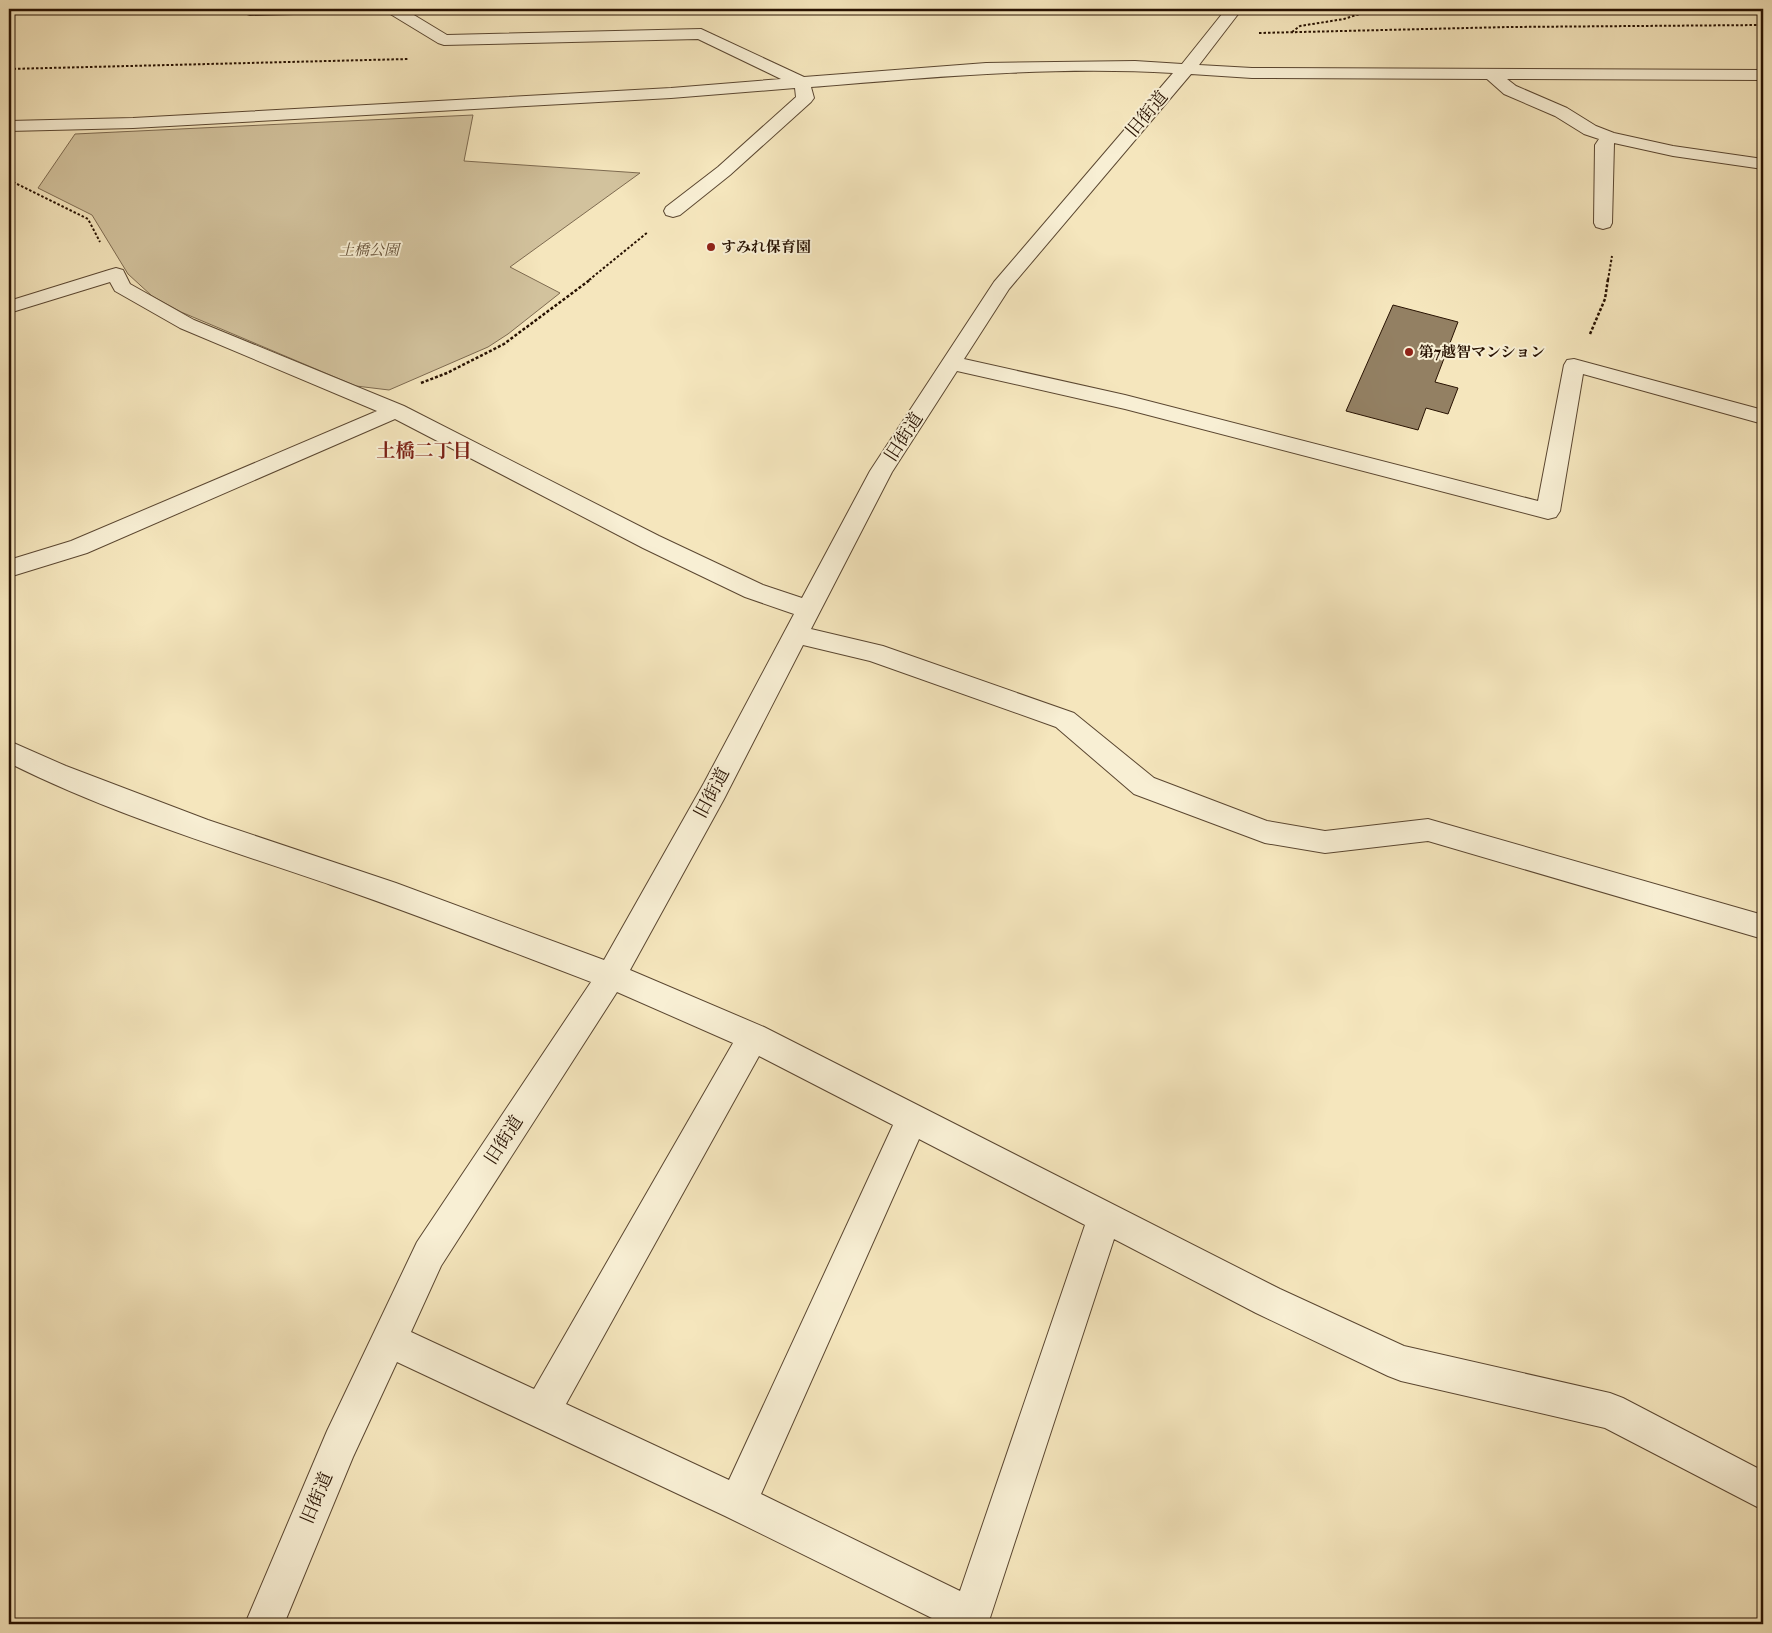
<svg xmlns="http://www.w3.org/2000/svg" width="1772" height="1633" viewBox="0 0 1772 1633" font-family="'IM FELL Double Pica','Noto Serif JP',serif">
<style>
.green{fill:#d2c29d;stroke:#7d6a50}
.building{fill:#938063;stroke:#281202}
.lines{fill:none;stroke-linecap:round;stroke-linejoin:round}
.minor-casing{stroke:#5b4731;stroke-width:2}
.path-far1{stroke:#281202;stroke-width:2;stroke-dasharray:2.5 2;stroke-linecap:butt}
.path{stroke:#281202;stroke-width:2.5;stroke-dasharray:3 2;stroke-linecap:butt}
.minor{fill:#f8efd4;fill-rule:evenodd}
.poi-dot{fill:#8f2418;stroke:#f8efd4;stroke-width:2}
.labels{text-anchor:middle;dominant-baseline:central;stroke-width:4;stroke-linejoin:round;paint-order:stroke}
.far-poi-label{font-size:15px;font-weight:bold;fill:#281202;stroke:#f8efd4;text-anchor:start}
.far-park-label{font-size:15px;font-style:italic;fill:#645038;stroke:#f8efd4}
.street-label{font-size:18px;fill:#281202;stroke:#f8efd4}
.neighbourhood-label{font-size:19px;font-weight:bold;fill:#7a1f14;stroke:#f8efd4}
</style>
<rect width="100%" height="100%" fill="#f5e6bd"/>
<filter id="stains"><feTurbulence type="fractalNoise" baseFrequency=".004" numOctaves="4"/><feColorMatrix values="0 0 0 0 .2 0 0 0 0 .09 0 0 0 0 .02 0 0 0 .5 -.17"/></filter>
<radialGradient id="worn" r=".72"><stop offset=".6" stop-color="#630" stop-opacity="0"/><stop offset="1" stop-color="#630" stop-opacity=".3"/></radialGradient>
<path class="green" d="M473,115L464,161L640,173L510,267L560,293L508,334L488,347L389,390L356,386L181,312L152,296L128,274L92,215L38,188L75,134Z"/>
<path class="building" d="M1393,305L1458,322L1435,382L1458,388L1448,414L1426,408L1418,430L1346,411Z"/>
<g class="lines">
<g class="minor-casing">
<g id="minor">
<path d="M243,9H302L300,12L294,14L250,15L244,13Z"/>
<path d="M385,9H404L447,35L701,29L804,77L986,63L1135,61L1182,64L1226,9H1242L1199,65L1252,68L1763,70V80L1507,79L1516,86L1567,108L1596,126L1614,133L1673,146L1763,159V169L1673,156L1614,143L1612,223L1610,227L1603,229L1596,227L1594,223L1595,145L1599,139L1584,134L1555,116L1504,94L1487,79L1252,78L1191,74L1009,289L964,359L1125,395L1538,501L1564,365L1567,360L1574,359L1763,410V424L1583,374L1560,511L1556,517L1548,519L1125,409L957,371L892,472L811,629L883,646L1074,713L1154,778L1267,821L1325,831L1428,819L1763,915V939L1428,841L1325,853L1265,843L1134,794L1056,727L870,661L803,645L724,799L630,970L764,1027L1280,1289L1404,1346L1610,1393L1623,1398L1763,1471V1510L1605,1428L1401,1381L1388,1376L1256,1313L1114,1239L988,1624H944L725,1516L397,1362L353,1457L284,1624H245L327,1431L417,1242L591,982C504,949 418,915 331,885C223,848 111,814 9,763V741L66,766L208,820L396,883L604,960L704,783L794,614L745,597L643,548L395,419L87,553L9,577V560L71,541L377,411L180,328L115,291L110,282L9,313V301L109,270L116,268L123,270L130,284L194,320L404,406L659,536L763,585L802,598L870,471L994,282L1173,73C1053,66 932,77 811,87L814,98L811,102L730,175L680,215L673,217L666,215L664,211L666,207L718,167L796,97L795,88L671,98L133,128L9,131V121L133,118L671,88L781,79L698,39L444,45L438,43L387,12ZM617,992L733,1043L534,1389L411,1332L441,1266ZM759,1056L893,1125L729,1480L566,1404ZM919,1139L1085,1225L960,1591L761,1494Z"/>
</g>
</g>
<g class="path-far1">
<path d="M1292,32L1300,26L1344,19L1375,9"/>
<path d="M1259,33L1509,27L1763,25"/>
<path d="M9,69L408,59"/>
<path d="M9,180L88,219L100,242"/>
<path d="M589,280L648,232"/>
<path d="M1608,280L1612,256"/>
</g>
<g class="path">
<path d="M1590,334L1605,299L1608,279"/>
<path d="M421,383L447,373L504,344L591,279"/>
</g>
<use href="#minor" class="minor"/>
</g>
<g class="poi-dot">
<circle cx="711" cy="247" r="5"/>
<circle cx="1409" cy="352" r="5"/>
</g>
<g class="labels">
<g class="far-poi-label">
<text x="721" y="247">すみれ保育園</text>
<text x="1419" y="352">第7越智マンション</text>
</g>
<g class="far-park-label">
<text x="369" y="250">土橋公園</text>
</g>
<g class="street-label">
<text transform="translate(1147 114) rotate(-50)">旧街道</text>
<text transform="translate(904 437) rotate(-57)">旧街道</text>
<text transform="translate(712 793) rotate(-62)">旧街道</text>
<text transform="translate(504 1140) rotate(-57)">旧街道</text>
<text transform="translate(317 1498) rotate(-67)">旧街道</text>
</g>
<g class="neighbourhood-label">
<text x="424" y="451">土橋二丁目</text>
</g>
</g>
<rect width="1772" height="1633" fill="none" stroke="#f5e6bd" stroke-width="30"/>
<rect x="10" y="10" width="1752" height="1613" fill="none" stroke="#281202" stroke-width="2.5"/>
<rect x="15" y="15" width="1742" height="1603" fill="none" stroke="#281202"/>
<rect width="100%" height="100%" filter="url(#stains)"/>
<rect width="100%" height="100%" fill="url(#worn)"/>
</svg>
